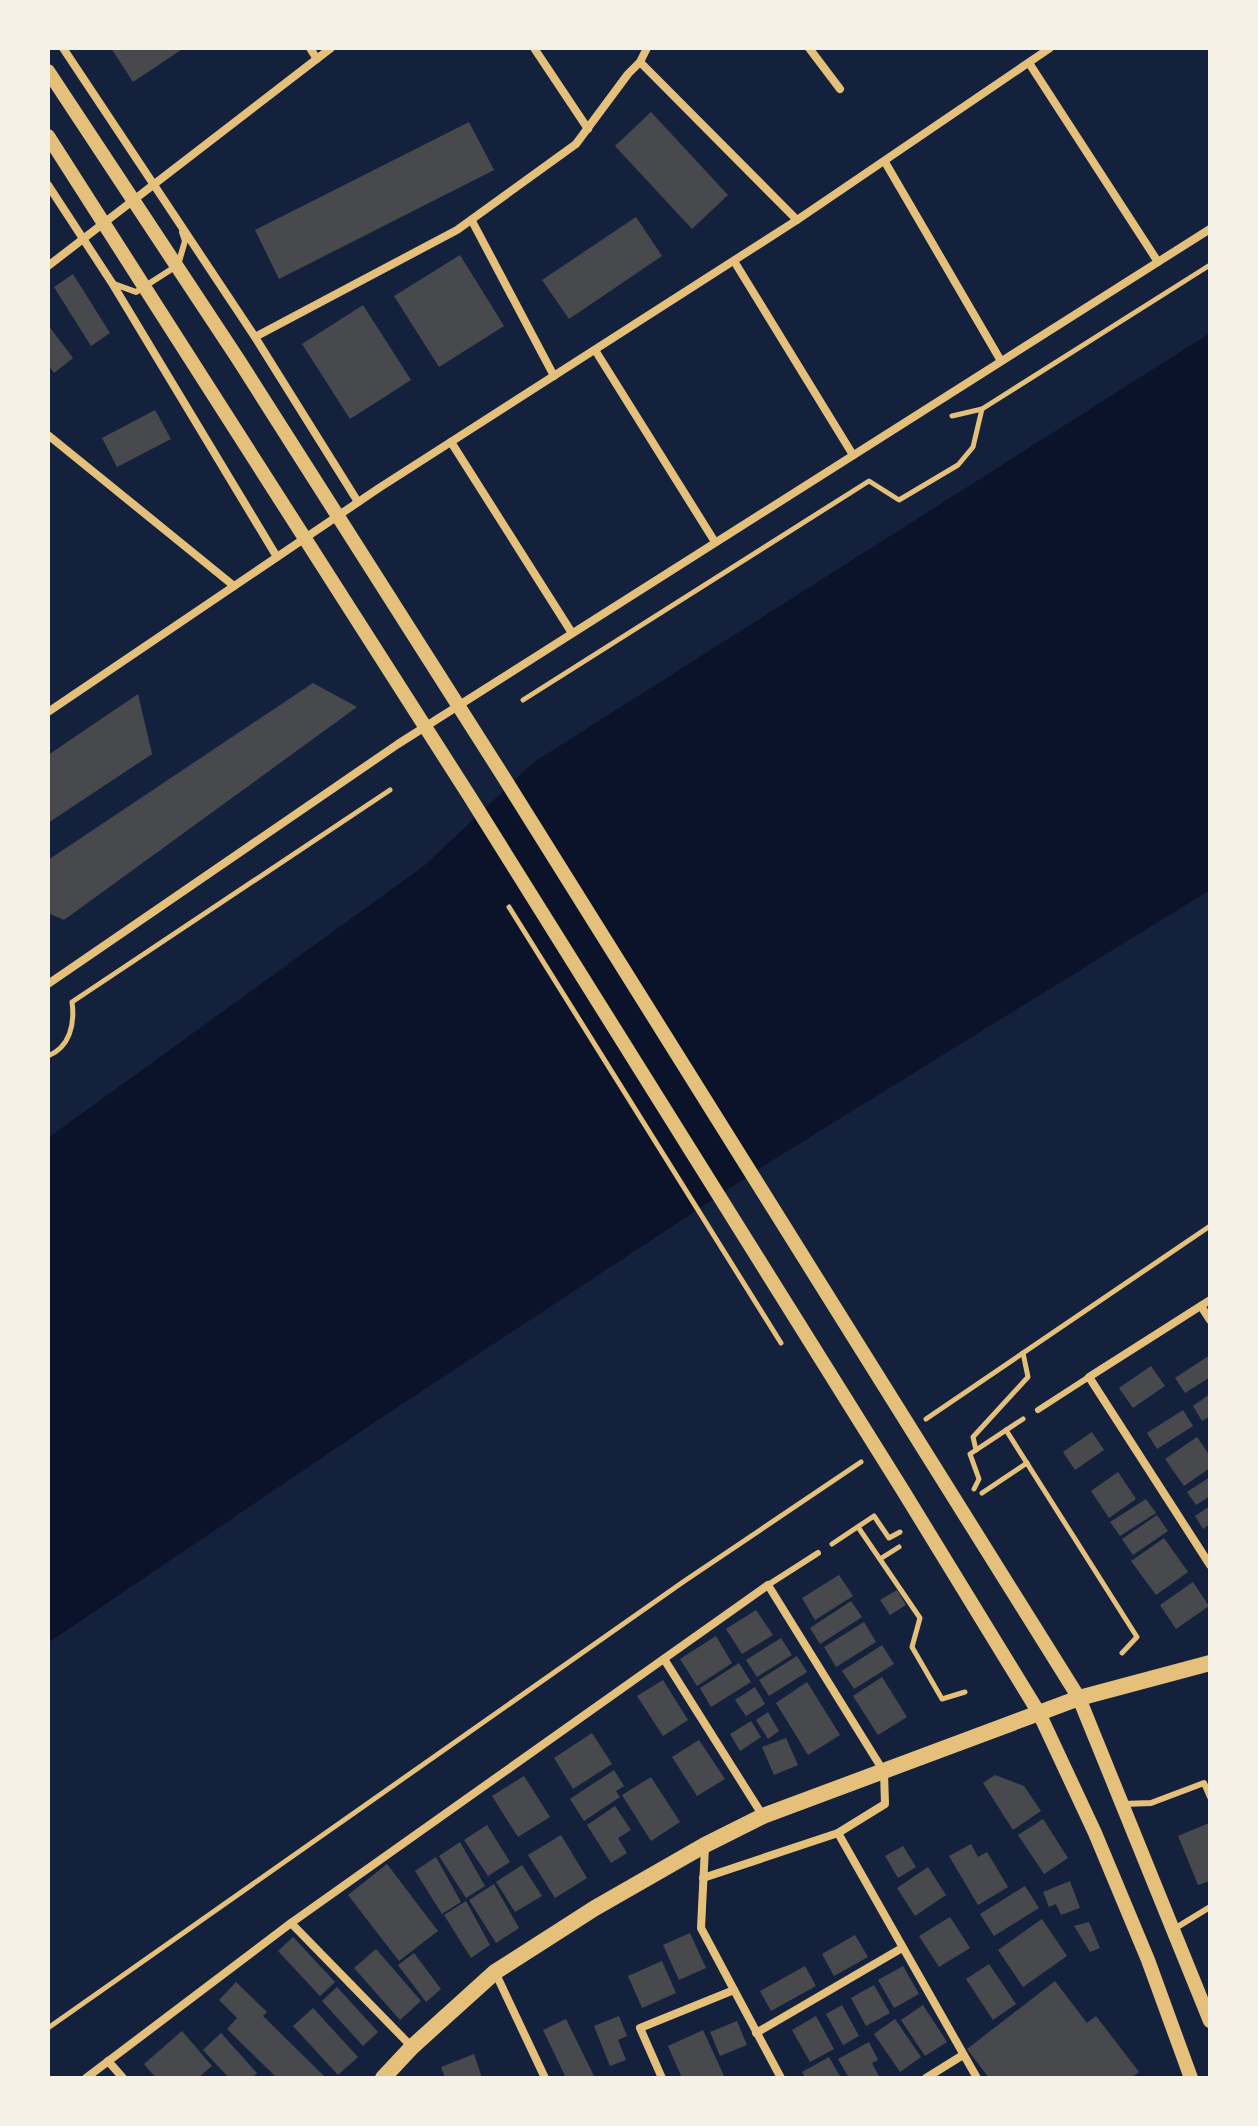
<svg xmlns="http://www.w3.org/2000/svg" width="1258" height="2126" viewBox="0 0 1258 2126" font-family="'Exo 2',sans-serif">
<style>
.water{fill:#0b132b}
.building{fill:#48494c}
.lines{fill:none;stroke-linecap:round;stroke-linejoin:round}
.path{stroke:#e5c07b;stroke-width:5}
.service{stroke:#e5c07b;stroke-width:6}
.minor{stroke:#e5c07b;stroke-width:8}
.tertiary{stroke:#e5c07b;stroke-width:14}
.secondary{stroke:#e5c07b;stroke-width:16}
</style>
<rect width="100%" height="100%" fill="#14213d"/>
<path class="water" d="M1210,333V890L773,1160L372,1424L48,1643V1138L425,865L534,762Z"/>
<g class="building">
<path d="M111,48H184L133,82Z"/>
<path d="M651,112L728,195L692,229L615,146Z"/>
<path d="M469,122L494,170L279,279L255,230Z"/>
<path d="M636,217L662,256L569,319L542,280Z"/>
<path d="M460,255L504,326L439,367L394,296Z"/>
<path d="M73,274L110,333L91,346L54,287Z"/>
<path d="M363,305L411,380L350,419L302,344Z"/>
<path d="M48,325L73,358L54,373L48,365Z"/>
<path d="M155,410L171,439L117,467L102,438Z"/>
<path d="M313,683L357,707L64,920L48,913V860Z"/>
<path d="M138,694L152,754L48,823V755Z"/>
<path d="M1210,1355V1377L1185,1393L1175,1378Z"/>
<path d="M1151,1366L1165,1386L1133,1408L1119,1388Z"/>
<path d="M1210,1394V1416L1202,1421L1193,1406Z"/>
<path d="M1183,1410L1193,1426L1157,1449L1147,1433Z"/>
<path d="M1092,1432L1104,1450L1075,1470L1063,1452Z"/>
<path d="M1197,1437L1210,1456V1468L1184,1486L1165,1459Z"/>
<path d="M1118,1472L1136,1499L1109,1518L1091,1491Z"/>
<path d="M1210,1477V1496L1196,1505L1187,1492Z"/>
<path d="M1146,1499L1156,1513L1120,1536L1110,1522Z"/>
<path d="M1210,1506V1524L1203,1529L1195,1516Z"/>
<path d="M1157,1515L1168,1531L1133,1555L1122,1539Z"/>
<path d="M1164,1538L1188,1572L1156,1595L1131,1561Z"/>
<path d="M839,1575L853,1596L815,1620L802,1598Z"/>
<path d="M1193,1582L1209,1606L1176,1629L1160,1605Z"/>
<path d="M897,1590L906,1605L890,1615L880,1600Z"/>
<path d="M851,1601L862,1617L820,1644L810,1628Z"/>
<path d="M756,1610L773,1635L742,1654L726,1629Z"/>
<path d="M864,1622L876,1642L836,1667L824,1647Z"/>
<path d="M716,1636L732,1663L697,1686L680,1659Z"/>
<path d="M781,1638L792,1655L757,1677L746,1660Z"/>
<path d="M882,1645L894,1664L854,1689L842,1671Z"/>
<path d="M797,1656L807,1672L769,1696L759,1680Z"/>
<path d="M739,1663L751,1682L711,1707L700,1688Z"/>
<path d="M882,1677L907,1717L878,1735L853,1696Z"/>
<path d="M663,1680L688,1720L663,1736L637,1696Z"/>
<path d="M807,1682L840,1735L808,1755L776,1703Z"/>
<path d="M755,1687L765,1704L746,1716L735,1700Z"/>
<path d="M768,1712L779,1731L768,1739L756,1720Z"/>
<path d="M751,1721L761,1737L740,1751L730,1734Z"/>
<path d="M592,1733L612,1764L573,1789L554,1758Z"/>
<path d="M786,1738L798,1765L774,1775L762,1747Z"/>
<path d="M699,1740L725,1779L697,1796L672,1757Z"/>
<path d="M614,1770L624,1786L616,1791L620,1797L584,1821L570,1799Z"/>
<path d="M995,1775L1024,1786L1041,1811L1013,1830L983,1783Z"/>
<path d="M524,1776L550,1817L518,1837L492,1796Z"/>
<path d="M651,1777L680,1822L651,1841L622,1795Z"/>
<path d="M615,1806L631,1830L618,1838L627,1853L611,1863L587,1825Z"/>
<path d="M1043,1819L1068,1858L1044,1874L1018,1835Z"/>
<path d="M1209,1823L1210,1881L1198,1885L1178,1836Z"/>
<path d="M487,1825L510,1862L488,1876L464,1840Z"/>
<path d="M561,1835L587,1878L555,1898L528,1855Z"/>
<path d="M460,1842L485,1886L466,1898L439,1856Z"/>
<path d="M971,1844L978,1857L987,1852L1008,1887L978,1905L949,1856Z"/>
<path d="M903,1846L916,1867L898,1878L885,1856Z"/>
<path d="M436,1857L461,1902L442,1914L415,1871Z"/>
<path d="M387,1864L438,1931L399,1961L348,1895Z"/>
<path d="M522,1865L542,1896L515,1912L496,1882Z"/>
<path d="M928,1867L946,1895L915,1916L897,1888Z"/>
<path d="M1070,1881L1080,1908L1061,1915L1056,1904L1049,1907L1043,1892Z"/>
<path d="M494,1884L519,1928L496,1943L469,1900Z"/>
<path d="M1025,1886L1039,1908L994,1936L980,1914Z"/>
<path d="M466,1901L490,1945L471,1958L444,1915Z"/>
<path d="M950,1917L970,1948L939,1967L919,1936Z"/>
<path d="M1042,1919L1067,1956L1023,1987L998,1950Z"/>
<path d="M1089,1922L1100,1948L1090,1952L1074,1926Z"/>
<path d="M690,1933L706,1968L679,1980L663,1945Z"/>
<path d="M855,1935L868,1957L834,1976L822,1954Z"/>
<path d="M293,1937L335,1982L320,1996L278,1951Z"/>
<path d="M376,1949L421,2001L400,2020L354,1968Z"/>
<path d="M414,1953L441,1989L426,2002L398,1965Z"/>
<path d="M662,1961L676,1993L642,2008L628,1976Z"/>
<path d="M989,1964L1016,2004L993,2020L966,1979Z"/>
<path d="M805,1966L816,1986L771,2011L760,1991Z"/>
<path d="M903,1966L919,1994L894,2008L878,1980Z"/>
<path d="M1055,1981L1087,2023L1096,2016L1139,2072L1131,2078H989L967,2049Z"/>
<path d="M236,1982L267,2012L263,2016L326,2078H277L227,2029L237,2018L219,2000Z"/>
<path d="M874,1985L890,2013L866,2026L851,1998Z"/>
<path d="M337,1987L378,2032L363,2046L322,2001Z"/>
<path d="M842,2005L859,2036L843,2045L826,2014Z"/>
<path d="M923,2005L947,2042L925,2056L901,2020Z"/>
<path d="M313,2008L358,2057L338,2075L293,2026Z"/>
<path d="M619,2016L627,2036L618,2040L626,2060L610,2066L594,2026Z"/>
<path d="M816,2016L834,2049L810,2062L792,2030Z"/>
<path d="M566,2019L594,2076L590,2078H566L543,2030Z"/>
<path d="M895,2019L921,2057L900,2072L874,2034Z"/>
<path d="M737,2021L747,2045L720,2056L710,2032Z"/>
<path d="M703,2030L725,2078H682L668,2046Z"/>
<path d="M182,2031L212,2066L198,2078H156L144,2064Z"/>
<path d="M221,2033L257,2073L252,2078H229L203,2050Z"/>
<path d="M869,2042L878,2060L872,2063L880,2078H849L838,2059Z"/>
<path d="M474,2054L482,2078H445L441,2067Z"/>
<path d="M829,2057L841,2078H806L802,2072Z"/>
</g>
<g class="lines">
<g class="path">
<path d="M952,416L982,409"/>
<path d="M523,700L869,481L899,500L958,465L973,447L982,409L1210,265"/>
<path d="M509,907L781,1343"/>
<path d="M48,1056C70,1047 75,1024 72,1002L390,790"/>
<path d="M926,1419L1210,1226"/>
<path d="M1006,1430L1137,1637L1122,1653"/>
<path d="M976,1450L973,1437L1028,1377L1023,1353"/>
<path d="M974,1489L979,1479L970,1454L1023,1419"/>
<path d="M982,1493L1027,1463"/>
<path d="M858,1527L920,1618L912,1647L942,1699L965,1692"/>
<path d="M832,1544L874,1516L889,1538L900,1532"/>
<path d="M880,1559L899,1547"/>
<path d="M48,2028L683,1582L861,1462"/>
</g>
<g class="service">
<path d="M114,284L136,292L178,265L185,241L182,232"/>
<path d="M1038,1410L1089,1377"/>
<path d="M768,1585L818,1553"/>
<path d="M1123,1804L1151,1803L1204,1783L1210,1797"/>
<path d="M1174,1929L1210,1907"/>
</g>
<g class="minor">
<path d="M63,48L255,337L358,502"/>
<path d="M310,48L317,59"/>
<path d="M534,48L588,129"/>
<path d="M809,48L840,89"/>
<path d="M640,62L797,220"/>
<path d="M1029,63L1158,262"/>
<path d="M885,162L1001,361"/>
<path d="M48,185L112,283L277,557"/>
<path d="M472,221L554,376"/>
<path d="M734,261L853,455"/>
<path d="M48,266L331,48"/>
<path d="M255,337L457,230L576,144L628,74L640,62L647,48"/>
<path d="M595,350L715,542"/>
<path d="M48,435L234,586"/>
<path d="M451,442L572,633"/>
<path d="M48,712L379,488L797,220L1050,48"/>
<path d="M48,984L398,744L1210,229"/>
<path d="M1210,1300L1089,1377L1210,1565"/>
<path d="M1201,1306L1210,1320"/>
<path d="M664,1659L763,1816"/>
<path d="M705,1847L701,1928L781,2078"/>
<path d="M703,1878L838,1833"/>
<path d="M291,1923L412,2047"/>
<path d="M495,1972L545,2078"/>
<path d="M756,2033L902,1948"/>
<path d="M108,2061L123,2078"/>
<path d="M86,2078L291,1923L768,1585L884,1772L885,1804L838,1833L977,2078"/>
<path d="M662,2078L640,2028L734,1990"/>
<path d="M926,2078L963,2055"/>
</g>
<g class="tertiary">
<path d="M48,71L238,359L503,776L1079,1698L1210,2021"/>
<path d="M48,136L470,797L902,1489L1039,1713L1095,1833L1148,1960L1191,2078"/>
</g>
<path class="secondary" d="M383,2078L412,2047L495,1972L595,1908L705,1845L763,1816L1039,1713L1079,1698L1210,1663"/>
</g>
<rect width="1258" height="2126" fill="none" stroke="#f6f1e7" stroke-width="100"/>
</svg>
